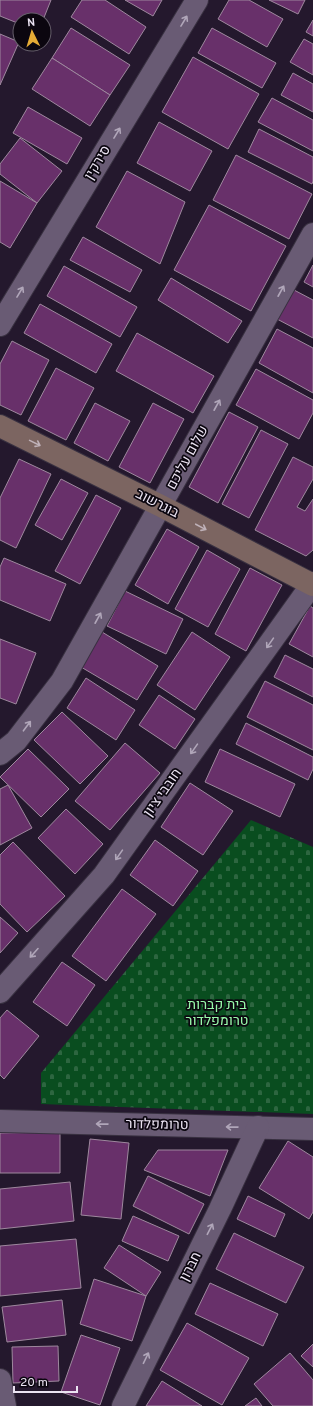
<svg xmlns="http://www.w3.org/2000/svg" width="313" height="1406" viewBox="0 0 313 1406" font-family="Overpass,Heebo,sans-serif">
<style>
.cemetery{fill:url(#cemetery-stones)}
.building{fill:#68306a;stroke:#9e889e}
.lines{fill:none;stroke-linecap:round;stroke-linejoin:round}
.street-casing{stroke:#393141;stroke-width:24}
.secondary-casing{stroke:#393141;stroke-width:24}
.street{stroke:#695b74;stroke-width:22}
.secondary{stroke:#7c6561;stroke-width:22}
.oneway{stroke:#b0a6b9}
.oneway2{stroke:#bfb1b8}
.labels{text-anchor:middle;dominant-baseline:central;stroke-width:3.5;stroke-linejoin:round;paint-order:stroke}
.street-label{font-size:14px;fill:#ebe3f2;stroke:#0b060f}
.park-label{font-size:14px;fill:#98f9aa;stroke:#0b060f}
</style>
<defs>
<pattern id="cemetery-stones" width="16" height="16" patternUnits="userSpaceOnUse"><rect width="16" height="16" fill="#094d1f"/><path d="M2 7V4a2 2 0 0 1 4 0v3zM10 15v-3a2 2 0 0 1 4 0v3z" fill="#2d6640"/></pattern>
</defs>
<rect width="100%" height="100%" fill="#24182d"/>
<path class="cemetery" d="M251,820L313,847V1114L41,1104V1073Z"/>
<g class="building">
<path d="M0,0H51L43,20H20V24L0,16Z"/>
<path d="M82,0H105L146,27L129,54L71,17Z"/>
<path d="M125,0H162L153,16Z"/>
<path d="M229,0H249L283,19L267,47L218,19Z"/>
<path d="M269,0H305L298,14Z"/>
<path d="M313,20V36L306,32Z"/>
<path d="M71,28L130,65L110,95L52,58Z"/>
<path d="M212,28L276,63L262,88L198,53Z"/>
<path d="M0,34L19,42L0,85Z"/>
<path d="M304,39L313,44V75L290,62Z"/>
<path d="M193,57L259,94L228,149L162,112Z"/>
<path d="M52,58L110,95L90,126L32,89Z"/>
<path d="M293,73L313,84V112L281,95Z"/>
<path d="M272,98L313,120V151L258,122Z"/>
<path d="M28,107L82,138L67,164L13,133Z"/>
<path d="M159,122L212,151L190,191L137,163Z"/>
<path d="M259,129L313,157V181L312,184L248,152Z"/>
<path d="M20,138L62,171L37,203L0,174V164Z"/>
<path d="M236,155L312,194L289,239L213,200Z"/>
<path d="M127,171L185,202L160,264L96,227Z"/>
<path d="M0,181L37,203L10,248L0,242Z"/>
<path d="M209,205L286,246L251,311L174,270Z"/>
<path d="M83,237L142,270L130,292L70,260Z"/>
<path d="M313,265V287L304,282Z"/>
<path d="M64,266L137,307L120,337L47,296Z"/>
<path d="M171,278L242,321L228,343L158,300Z"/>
<path d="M294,290L313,300V338L277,319Z"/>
<path d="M40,304L112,344L96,373L24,333Z"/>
<path d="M277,329L313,348V393L259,363Z"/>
<path d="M137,333L214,376L193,413L116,371Z"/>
<path d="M12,341L49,360L21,415L0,405V364Z"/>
<path d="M56,368L94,388L66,440L28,421Z"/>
<path d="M256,369L313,400V413L299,439L236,405Z"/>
<path d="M95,403L130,421L108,461L74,443Z"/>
<path d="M153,403L184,419L150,483L119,467Z"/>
<path d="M229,412L258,427L218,503L189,487Z"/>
<path d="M261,430L288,444L249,518L222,504Z"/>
<path d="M293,457L313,467V479L297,507L305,511L313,499V550L306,556L255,530Z"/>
<path d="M19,459L51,474L16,548L0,540V498Z"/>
<path d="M61,479L88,493L62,540L35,525Z"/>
<path d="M96,495L121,508L80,584L55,571Z"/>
<path d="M167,529L199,547L168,604L135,585Z"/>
<path d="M207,550L240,569L208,627L175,609Z"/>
<path d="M4,558L66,584L50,621L0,600V567Z"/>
<path d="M250,568L282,585L246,651L215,634Z"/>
<path d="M125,591L183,619L166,654L107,626Z"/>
<path d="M310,606L313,608V657L289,644Z"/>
<path d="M102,632L158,666L137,700L81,667Z"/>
<path d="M192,632L230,657L195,710L157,685Z"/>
<path d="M0,639L36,653L16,704L0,698Z"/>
<path d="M285,655L313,669V697L274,677Z"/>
<path d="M86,678L135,710L116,740L67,708Z"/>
<path d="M265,681L313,705V750L247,717Z"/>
<path d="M159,695L195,719L175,749L139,725Z"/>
<path d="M62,712L108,756L80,784L34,740Z"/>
<path d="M246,723L313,757V769L308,780L236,744Z"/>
<path d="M125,743L160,773L110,830L75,801Z"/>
<path d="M28,749L69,789L41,817L0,777Z"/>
<path d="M220,749L295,784L280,817L205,782Z"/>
<path d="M190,783L233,811L203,855L161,827Z"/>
<path d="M8,785L32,828L0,845V789Z"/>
<path d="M66,809L103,844L75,874L38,838Z"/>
<path d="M155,840L198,871L173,906L130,875Z"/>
<path d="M13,842L65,896L27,932L0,904V855Z"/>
<path d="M122,889L156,914L106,981L72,956Z"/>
<path d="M0,917L18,933L0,953Z"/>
<path d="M62,962L95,985L67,1026L33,1002Z"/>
<path d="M7,1010L39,1036L4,1079L0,1075V1018Z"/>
<path d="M60,1132V1173H0V1133Z"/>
<path d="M90,1139L129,1143L121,1219L81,1215Z"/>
<path d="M288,1141L313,1157V1212L309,1219L259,1188Z"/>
<path d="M158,1150H228L210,1196L144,1170Z"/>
<path d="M148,1176L204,1204L189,1234L133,1206Z"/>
<path d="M70,1182L74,1221L0,1229V1189Z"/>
<path d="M248,1196L285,1214L275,1237L237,1219Z"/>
<path d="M133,1216L179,1236L168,1261L122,1241Z"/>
<path d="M234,1233L304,1267L286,1303L216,1269Z"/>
<path d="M76,1239L81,1288L0,1296V1246Z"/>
<path d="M119,1245L161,1272L146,1296L104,1268Z"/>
<path d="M94,1279L146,1296L132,1341L80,1324Z"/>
<path d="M210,1283L278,1314L263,1346L195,1314Z"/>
<path d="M62,1300L66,1335L7,1342L2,1307Z"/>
<path d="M187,1323L249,1358L222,1405L160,1370Z"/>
<path d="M81,1335L120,1348L100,1405L61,1392Z"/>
<path d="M313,1344V1367L301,1356Z"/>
<path d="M58,1346L59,1381L13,1383L12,1347Z"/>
<path d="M290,1353L313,1380V1406H273L254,1384Z"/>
<path d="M162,1381L202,1406H146Z"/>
<path d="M256,1398L262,1406H245Z"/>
</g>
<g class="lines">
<g class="street-casing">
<g id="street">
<path d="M0,325L197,0"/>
<path d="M0,754L16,741L62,681L313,234"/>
<path d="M0,992L104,875L313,583"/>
<path d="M0,1121L313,1129"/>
<path d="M0,1380L5,1406"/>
<path d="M123,1406L220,1209L258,1127"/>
</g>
</g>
<g class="secondary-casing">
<path id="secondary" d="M0,426L161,506L313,585"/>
</g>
<use href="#street" class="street"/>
<use href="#secondary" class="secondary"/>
</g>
<defs><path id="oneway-shaft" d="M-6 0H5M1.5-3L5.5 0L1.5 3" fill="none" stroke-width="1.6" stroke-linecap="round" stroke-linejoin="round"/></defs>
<g class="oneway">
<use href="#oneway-shaft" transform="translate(184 21) rotate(-59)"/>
<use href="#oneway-shaft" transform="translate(117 133) rotate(-59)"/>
<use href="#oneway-shaft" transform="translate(281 291) rotate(-61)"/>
<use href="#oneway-shaft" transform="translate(20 292) rotate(-59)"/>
<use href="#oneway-shaft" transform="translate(217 405) rotate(-61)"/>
<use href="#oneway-shaft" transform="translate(98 618) rotate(-61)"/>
<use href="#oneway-shaft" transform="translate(270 643) rotate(125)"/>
<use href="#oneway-shaft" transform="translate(27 726) rotate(-53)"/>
<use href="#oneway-shaft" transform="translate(194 749) rotate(125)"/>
<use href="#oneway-shaft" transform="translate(119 855) rotate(125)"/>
<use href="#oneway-shaft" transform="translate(34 953) rotate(132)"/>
<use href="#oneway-shaft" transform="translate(102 1124) rotate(-179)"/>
<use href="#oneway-shaft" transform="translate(232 1127) rotate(-179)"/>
<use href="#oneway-shaft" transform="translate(210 1229) rotate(-63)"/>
<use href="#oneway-shaft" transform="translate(146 1358) rotate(-64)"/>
</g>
<g class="oneway2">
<use href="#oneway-shaft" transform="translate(35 443) rotate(26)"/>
<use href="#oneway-shaft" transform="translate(201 527) rotate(28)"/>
</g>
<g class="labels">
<g class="street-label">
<text transform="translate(98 163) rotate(-59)">סירקין</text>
<text transform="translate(188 458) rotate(-61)">שלום עליכם</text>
<text transform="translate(157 504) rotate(27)">בוגרשוב</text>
<text transform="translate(163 793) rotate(-55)">חובבי ציון</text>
<text transform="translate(157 1125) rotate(1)">טרומפלדור</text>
<text transform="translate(191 1267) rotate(-63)">חברון</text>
</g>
<g class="park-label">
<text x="217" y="1005">בית קברות<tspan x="217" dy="16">טרומפלדור</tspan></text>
</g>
</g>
<g transform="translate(32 32) rotate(355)"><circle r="19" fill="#0b060f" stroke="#655e6a"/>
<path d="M0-3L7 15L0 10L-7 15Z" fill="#e6ac36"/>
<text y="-6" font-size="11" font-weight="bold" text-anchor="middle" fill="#ebe3f2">N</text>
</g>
<path d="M14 1386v6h63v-6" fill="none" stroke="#ebe3f2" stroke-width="2"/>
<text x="20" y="1386" font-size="12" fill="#ebe3f2" stroke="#0b060f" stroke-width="3" paint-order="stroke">20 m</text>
</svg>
